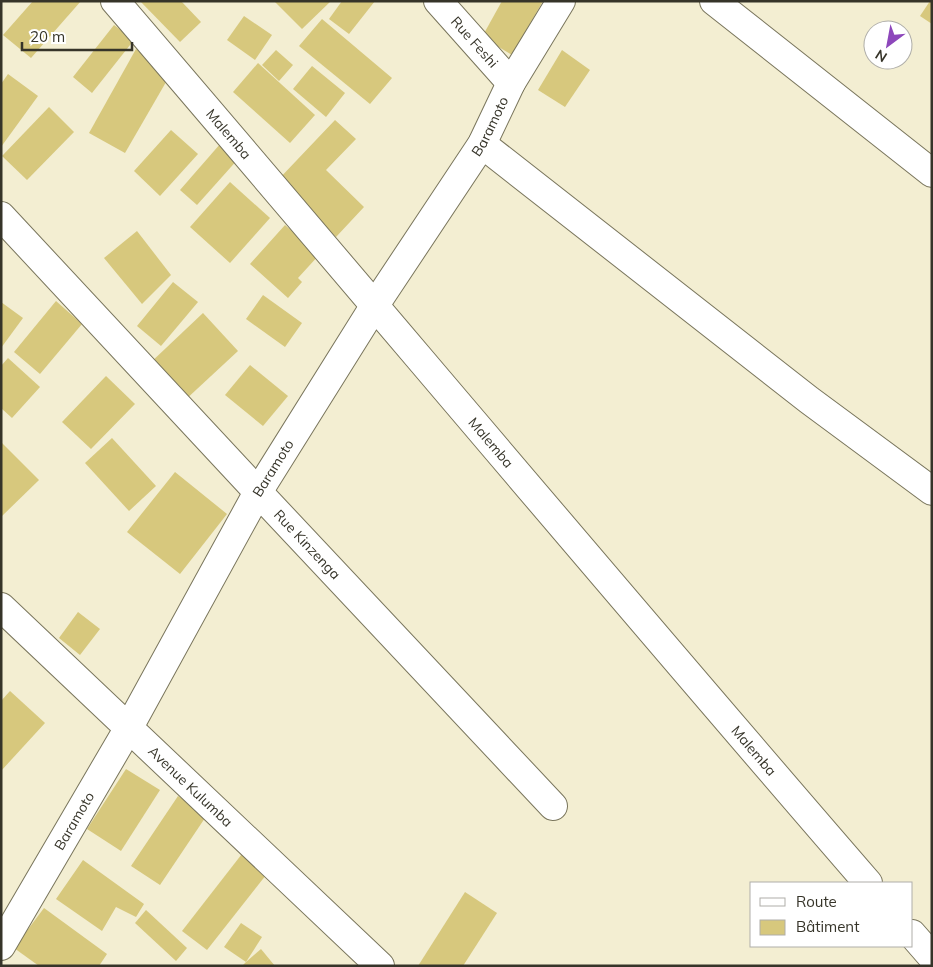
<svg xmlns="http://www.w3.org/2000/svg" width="933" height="967" viewBox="0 0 933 967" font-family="Mulish,sans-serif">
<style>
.building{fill:#d7c87d}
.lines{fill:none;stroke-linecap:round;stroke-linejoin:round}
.street-casing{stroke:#79755c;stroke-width:30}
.street{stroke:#fff;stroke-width:28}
.labels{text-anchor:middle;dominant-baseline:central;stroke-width:5;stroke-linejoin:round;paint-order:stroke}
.street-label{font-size:14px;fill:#363429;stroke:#fff}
</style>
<rect width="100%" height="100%" fill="#f3eed2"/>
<g class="building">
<path d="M33,1H81L31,58L3,35Z"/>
<path d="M140,1H181L201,22L180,42Z"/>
<path d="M274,1H331L302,29Z"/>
<path d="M342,1H375L349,34L329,19Z"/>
<path d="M502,1H543L512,55L482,37Z"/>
<path d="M930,1H932V24L920,16Z"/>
<path d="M244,16L272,35L255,60L227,40Z"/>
<path d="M322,19L392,78L370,104L299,46Z"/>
<path d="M114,25L134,40L92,93L73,77Z"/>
<path d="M136,49L173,70L125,153L89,133Z"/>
<path d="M276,50L293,65L279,81L262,65Z"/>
<path d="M562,50L590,70L565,107L538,90Z"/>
<path d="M258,63L315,115L290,143L233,92Z"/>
<path d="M312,66L345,93L326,117L293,89Z"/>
<path d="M8,74L38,96L1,147V84Z"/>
<path d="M49,107L74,132L27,180L2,156Z"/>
<path d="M335,120L356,139L326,170L364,207L336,237L277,181Z"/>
<path d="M171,130L198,154L160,196L134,171Z"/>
<path d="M221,143L239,158L197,205L180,190Z"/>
<path d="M230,182L270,218L230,263L190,227Z"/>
<path d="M285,225L319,255L298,278L302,282L288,298L250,264Z"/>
<path d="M137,231L171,275L142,304L104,258Z"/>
<path d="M173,282L198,302L161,346L137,326Z"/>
<path d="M263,295L302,323L285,347L246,319Z"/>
<path d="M56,301L82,324L40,374L14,352Z"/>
<path d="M1,302L23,318L1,348Z"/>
<path d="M203,313L238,351L183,402L148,365Z"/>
<path d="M8,358L40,387L12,418L1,408V366Z"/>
<path d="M250,365L288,396L263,426L225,395Z"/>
<path d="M106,376L135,404L91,449L62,422Z"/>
<path d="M112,438L156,486L129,511L85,463Z"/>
<path d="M1,442L39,480L1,517Z"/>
<path d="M175,472L227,514L180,574L127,532Z"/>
<path d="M78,612L100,629L80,655L59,638Z"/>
<path d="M10,691L45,723L1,771V701Z"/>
<path d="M126,769L160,790L121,851L87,829Z"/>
<path d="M178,796L207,815L160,885L131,866Z"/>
<path d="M245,850L270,870L207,950L182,931Z"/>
<path d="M83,860L144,904L136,917L116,907L102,931L56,899Z"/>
<path d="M465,892L497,913L463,966H418Z"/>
<path d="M44,908L107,954L99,966H39L14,948Z"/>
<path d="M146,910L187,948L176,961L135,923Z"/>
<path d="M241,923L262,937L246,962L224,947Z"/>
<path d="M261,949L275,966H242L246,962Z"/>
</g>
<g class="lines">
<g class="street-casing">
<g id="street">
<path id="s1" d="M115,1C367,295 615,591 868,883"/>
<path id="s2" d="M438,1L511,83"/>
<path d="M714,1L932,173"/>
<path d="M482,144L809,400L932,491"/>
<path id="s3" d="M1,216L258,492L553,806"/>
<path id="s4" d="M1,607L380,966"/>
<path d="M912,934L932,957"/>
<path id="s5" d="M1,946L128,729L258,492L375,305L482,144L511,83L561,1"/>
</g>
</g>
<use href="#street" class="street"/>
</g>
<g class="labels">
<g class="street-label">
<text stroke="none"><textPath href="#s2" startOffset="55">Rue Feshi</textPath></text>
<text stroke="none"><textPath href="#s5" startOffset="955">Baramoto</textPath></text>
<text stroke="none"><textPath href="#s1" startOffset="175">Malemba</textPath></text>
<text stroke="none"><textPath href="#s1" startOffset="580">Malemba</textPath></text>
<text stroke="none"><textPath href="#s5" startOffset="550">Baramoto</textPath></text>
<text stroke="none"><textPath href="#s3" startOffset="449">Rue Kinzenga</textPath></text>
<text stroke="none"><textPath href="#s1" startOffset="985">Malemba</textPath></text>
<text stroke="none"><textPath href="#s4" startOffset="261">Avenue Kulumba</textPath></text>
<text stroke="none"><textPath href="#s5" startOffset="145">Baramoto</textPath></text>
</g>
</g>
<rect width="933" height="967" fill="none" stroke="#363429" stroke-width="5"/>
<rect x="750" y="882" width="162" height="65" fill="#ffffff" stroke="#afaea9"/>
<rect x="760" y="898" width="25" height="8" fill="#ffffff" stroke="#afaea9"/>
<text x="796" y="907" font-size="15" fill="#363429">Route</text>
<rect x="760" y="920" width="25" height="15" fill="#d7c87d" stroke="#afaea9"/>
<text x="796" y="932" font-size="15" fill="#363429">Bâtiment</text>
<g transform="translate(888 45) rotate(212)"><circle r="24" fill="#ffffff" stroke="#afaea9"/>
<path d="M0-4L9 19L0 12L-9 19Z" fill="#8d47bb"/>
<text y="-8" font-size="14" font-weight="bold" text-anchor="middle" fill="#363429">N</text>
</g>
<path d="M22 42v8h110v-8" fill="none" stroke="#363429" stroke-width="2.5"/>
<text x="30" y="42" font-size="15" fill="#363429" stroke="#ffffff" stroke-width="4" paint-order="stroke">20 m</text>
</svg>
